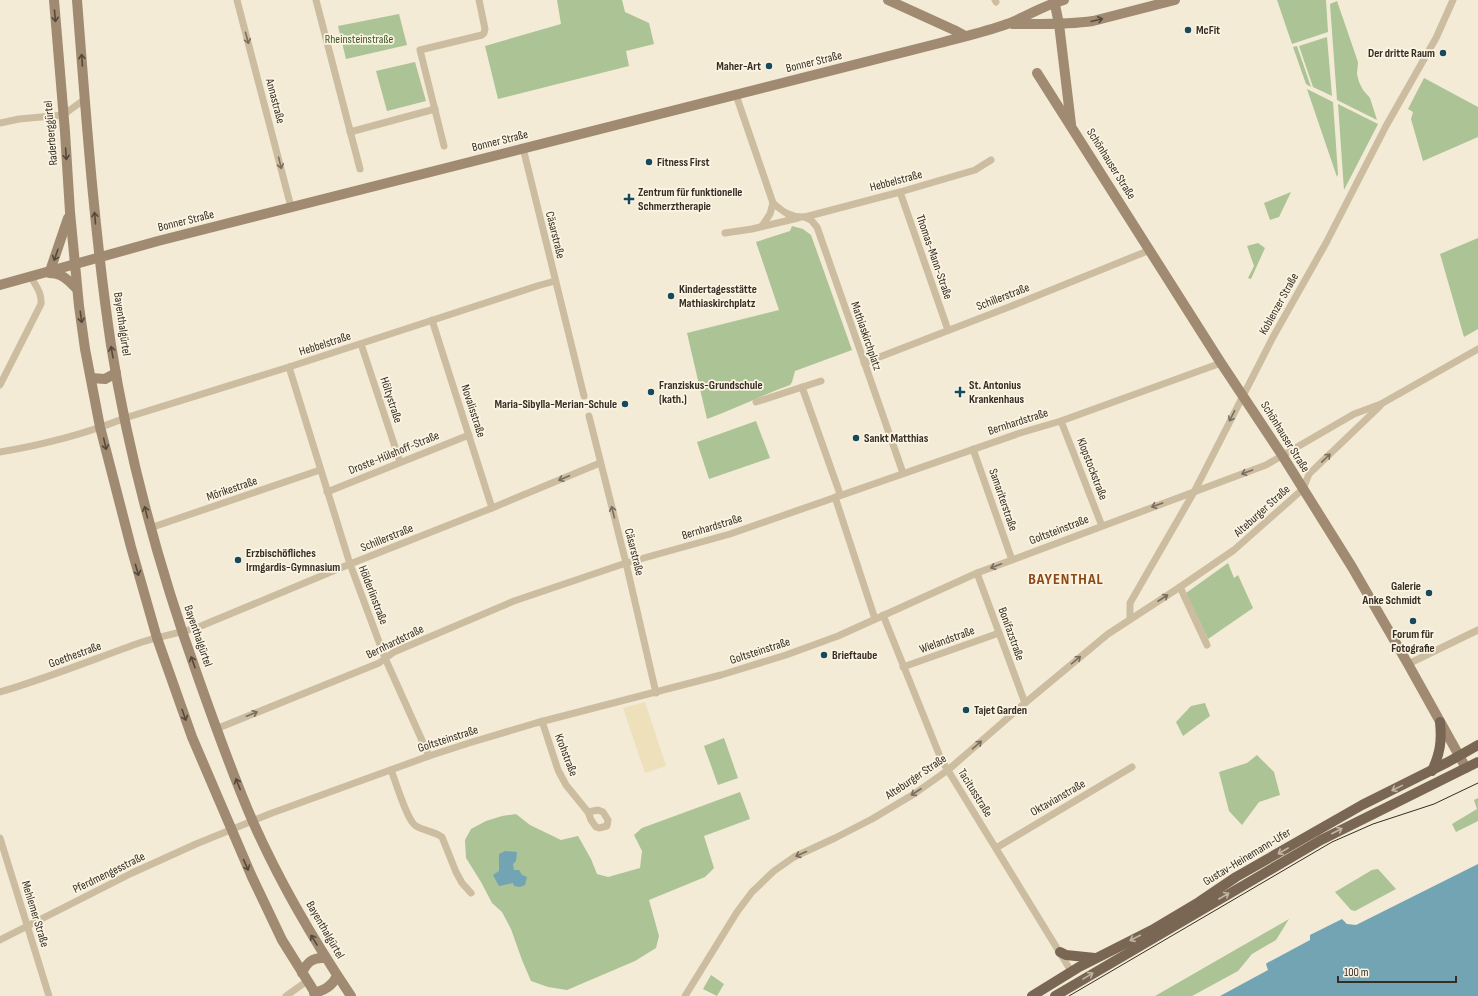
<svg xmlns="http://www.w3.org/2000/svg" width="1478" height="996" viewBox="0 0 1478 996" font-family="'Sofia Sans Condensed',sans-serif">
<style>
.green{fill:#abc395}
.plaza{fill:#ede0bb}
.water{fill:#72a4b3}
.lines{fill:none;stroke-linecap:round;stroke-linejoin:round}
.street{stroke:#ccbda1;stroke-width:7}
.secondary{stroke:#a08b72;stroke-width:10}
.primary{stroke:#796754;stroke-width:10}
.tram{stroke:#362d25;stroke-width:1}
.oneway{stroke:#56493c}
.oneway2{stroke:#7a6e5d}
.oneway3{stroke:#c0b5a2}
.poi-dot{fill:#16495b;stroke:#fbf4e2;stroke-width:1.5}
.labels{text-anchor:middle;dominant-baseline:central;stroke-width:3.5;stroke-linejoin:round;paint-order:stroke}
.poi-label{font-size:12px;font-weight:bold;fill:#362d25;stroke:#fbf4e2;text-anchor:start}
.park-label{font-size:12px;fill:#3c5626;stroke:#fbf4e2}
.street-label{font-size:12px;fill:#362d25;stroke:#fbf4e2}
.district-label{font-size:16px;font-weight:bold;letter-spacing:1px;fill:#8c4816;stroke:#fbf4e2}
</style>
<rect width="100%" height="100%" fill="#f3ebd6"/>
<g class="green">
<path d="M557,0H622L625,12L649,23L654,44L626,51L629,66L498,99L485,46L561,24Z"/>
<path d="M1277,0H1326L1328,32L1292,44Z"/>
<path d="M1337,1L1358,62L1357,74L1359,82L1363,90L1370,98L1377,120L1337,100L1330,4Z"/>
<path d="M399,14L407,45L346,59L338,26Z"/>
<path d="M1327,37L1332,96L1313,87L1299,46Z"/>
<path d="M1297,46L1311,87L1306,84L1293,47Z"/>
<path d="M415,62L426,101L387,111L376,71Z"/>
<path d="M1424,78L1478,107V137L1423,161L1411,119L1413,112L1408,109Z"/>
<path d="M1307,89L1333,102L1338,174L1337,177Z"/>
<path d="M1338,104L1378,124L1344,190Z"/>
<path d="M1291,192L1279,217L1270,220L1264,203Z"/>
<path d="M792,226L803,229L811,235L852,350L795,371L792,382L790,385C762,395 735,409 707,419L687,333L779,310L756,242L790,231Z"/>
<path d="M1478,238V329L1464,337L1440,254Z"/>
<path d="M1258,243L1265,248L1251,279L1248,278L1254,266L1247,246Z"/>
<path d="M756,421L770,458L709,479L697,442Z"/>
<path d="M1228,563L1234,578L1238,575L1253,608L1208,639L1186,593Z"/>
<path d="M1205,703L1210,716L1183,736L1176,722L1191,706Z"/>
<path d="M724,738L738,778L718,785L704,746Z"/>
<path d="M1257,755L1274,772L1280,795L1259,802L1242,825L1229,811L1219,772L1247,763Z"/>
<path d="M740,792L750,819L704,836L714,868L705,877L649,900L659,936L656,948L635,961L567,990L548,987L531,981L522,960L511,929L502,912L492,903L481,882L466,858L465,840L471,829L486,821L502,816L516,814L530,825L561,840L578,836L591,859L597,874L608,877L640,868L642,851L634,835L642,828Z"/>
<path d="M1478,798V821L1456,832L1452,824L1477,809L1474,800Z"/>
<path d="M1378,869L1396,889L1355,911L1351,910L1335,892L1372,870Z"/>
<path d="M1289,919L1276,940L1252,954L1238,971L1192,996H1155Z"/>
<path d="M711,975L724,984L717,996L703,989Z"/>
</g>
<path class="plaza" d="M645,702L666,766L645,773L623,708Z"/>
<g class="water">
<path d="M505,851L517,852L516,861L513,864L514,870H519L522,875L527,877L525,885L520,887L514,886L513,883L499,886L493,875L499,871V854Z"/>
<path d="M1478,864V996H1220L1268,970L1266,964L1267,963L1310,940V935L1342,919L1347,924L1356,925Z"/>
</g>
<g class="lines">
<g class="street">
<path d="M237,0L291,207"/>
<path d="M316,0L360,169"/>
<path d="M995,0L996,2"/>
<path d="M736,95L773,203C783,212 791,218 805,217L900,192L975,170L991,160"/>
<path d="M0,123L19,119L63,115L85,99"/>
<path d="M350,132L435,109"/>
<path d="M444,146L420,50L482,35L484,33L485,29L479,0"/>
<path d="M523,148L584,396"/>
<path d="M900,192L948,330"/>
<path d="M805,217L811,220L817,227L903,473"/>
<path d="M762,226L770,214L773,203"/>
<path d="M725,233L752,229L798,218"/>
<path d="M432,320L492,508"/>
<path d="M361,344L400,462"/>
<path d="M864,363L1009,307L1150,250"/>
<path d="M289,367L350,564L385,658L429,756"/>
<path d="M0,385L41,304C42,293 36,286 31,277"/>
<path d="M802,387L840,494"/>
<path d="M756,402L821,381"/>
<path d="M589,416L626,563L656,693"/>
<path d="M1061,421L1102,526"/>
<path d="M973,449L1012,560"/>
<path d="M0,452C42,445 85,434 125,418L289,367L537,286L555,281"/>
<path d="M327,492L469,435"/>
<path d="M835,497L875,619"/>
<path d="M150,528L320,470"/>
<path d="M977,573L1025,703"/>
<path d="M1180,587L1207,645"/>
<path d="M883,615L941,759L1071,971"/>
<path d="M1130,619V603L1194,492L1273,337L1326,243L1386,126L1436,38L1453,0"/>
<path d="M1408,664L1478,630"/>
<path d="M903,667L999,633"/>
<path d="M0,692C48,678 94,659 142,642C161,636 181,633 201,626L350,564L492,508L600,463"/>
<path d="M542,721L558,770L566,785L588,812L591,820L596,827L599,828L607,826L608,820L603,812L598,810L588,812"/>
<path d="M216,729L379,663L394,652L514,601L626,563L730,534L1020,433L1061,421L1221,363"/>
<path d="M391,770C396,782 407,821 416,826C424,831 434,831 442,837L456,872L462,883L471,893"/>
<path d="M0,838L49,996"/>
<path d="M996,848L1132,767"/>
<path d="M0,940L132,873L196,844L272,813L429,756L469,743L536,723L721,675L786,655L838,636L977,573L1266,465L1354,414L1381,404L1478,349"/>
<path d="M286,996L307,981"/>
<path d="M685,996L737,912L752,892L774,871L794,857L835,838L872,819L914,794L948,770L1025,703L1108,634L1180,587L1234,550L1303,489L1309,474L1380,406"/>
</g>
<g class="secondary">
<path d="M54,0L65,132L70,212L79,306L85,349L100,427L131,547L157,638L192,737L252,877L282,940L317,996"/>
<path d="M77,0C86,115 94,231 111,345C129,459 160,571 199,680C216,728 233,776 253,822C280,883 314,941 351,996"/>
<path d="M888,0L954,30L965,36"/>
<path d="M1054,0L1059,24L1071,124"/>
<path d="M1012,24C1039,24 1066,25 1093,21L1175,0"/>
<path d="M1037,73L1221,363L1282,455L1352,567L1408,664L1466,768"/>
<path d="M50,271L68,218"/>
<path d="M49,273C62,273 68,280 77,289"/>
<path d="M0,285L158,241L940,43C962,37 985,32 1007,24C1026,17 1044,5 1064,0"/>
<path d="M91,378L105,379L116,373"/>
<path d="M302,973C307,962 313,957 325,958"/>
<path d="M314,993C325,990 332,986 337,976"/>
</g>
<g class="primary">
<path d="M1432,771C1440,753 1442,742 1440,722"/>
<path d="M1060,952L1066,955L1095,958"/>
<path d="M1032,996L1079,967L1152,930L1199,902L1236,877L1362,805L1448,762L1478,745"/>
<path d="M1055,996L1321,840L1478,762"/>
</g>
<path class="tram" d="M1069,996L1332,842L1373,824L1434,804L1478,783"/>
</g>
<defs><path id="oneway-shaft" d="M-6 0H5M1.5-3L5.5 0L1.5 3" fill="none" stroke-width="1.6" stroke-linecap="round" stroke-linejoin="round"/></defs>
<g class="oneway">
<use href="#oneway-shaft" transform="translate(55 16) rotate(85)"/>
<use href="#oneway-shaft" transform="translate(1097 20) rotate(-14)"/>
<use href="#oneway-shaft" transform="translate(82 60) rotate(-94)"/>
<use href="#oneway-shaft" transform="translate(66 154) rotate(86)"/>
<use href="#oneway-shaft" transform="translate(95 218) rotate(-95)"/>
<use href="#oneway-shaft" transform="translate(56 255) rotate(109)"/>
<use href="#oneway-shaft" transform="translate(81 317) rotate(82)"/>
<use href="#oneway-shaft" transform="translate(112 352) rotate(-100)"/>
<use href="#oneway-shaft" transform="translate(105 444) rotate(77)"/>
<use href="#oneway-shaft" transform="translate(146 512) rotate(-104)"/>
<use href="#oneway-shaft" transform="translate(137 570) rotate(74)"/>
<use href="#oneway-shaft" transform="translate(193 662) rotate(-110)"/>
<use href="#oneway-shaft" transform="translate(184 715) rotate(71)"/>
<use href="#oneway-shaft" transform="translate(238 784) rotate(-112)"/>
<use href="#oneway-shaft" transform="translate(246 865) rotate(66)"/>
<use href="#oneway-shaft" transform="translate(314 940) rotate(-122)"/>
</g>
<g class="oneway2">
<use href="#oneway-shaft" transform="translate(247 38) rotate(75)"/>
<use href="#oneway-shaft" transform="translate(280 163) rotate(76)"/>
<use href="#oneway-shaft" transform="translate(1232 416) rotate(117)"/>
<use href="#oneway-shaft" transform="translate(1326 458) rotate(-44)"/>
<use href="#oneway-shaft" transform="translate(1247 472) rotate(160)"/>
<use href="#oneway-shaft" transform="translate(564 478) rotate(157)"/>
<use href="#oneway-shaft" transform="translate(1157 505) rotate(160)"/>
<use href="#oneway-shaft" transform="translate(613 512) rotate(-104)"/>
<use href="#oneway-shaft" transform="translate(996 566) rotate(159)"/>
<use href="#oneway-shaft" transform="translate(1163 598) rotate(-33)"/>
<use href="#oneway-shaft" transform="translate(1076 660) rotate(-40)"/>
<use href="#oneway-shaft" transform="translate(252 714) rotate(-22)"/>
<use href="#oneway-shaft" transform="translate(977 745) rotate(-41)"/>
<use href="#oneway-shaft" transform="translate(916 792) rotate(147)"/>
<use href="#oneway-shaft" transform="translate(801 854) rotate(156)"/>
</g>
<g class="oneway3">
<use href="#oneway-shaft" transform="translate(1397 788) rotate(154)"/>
<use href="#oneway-shaft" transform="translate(1337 831) rotate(-27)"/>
<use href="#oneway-shaft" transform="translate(1283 851) rotate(150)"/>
<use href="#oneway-shaft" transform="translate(1224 896) rotate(-30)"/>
<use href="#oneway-shaft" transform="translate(1135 938) rotate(153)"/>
<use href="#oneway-shaft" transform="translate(1088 976) rotate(-31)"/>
</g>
<g class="poi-dot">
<circle cx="1188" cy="30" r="4"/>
<circle cx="1443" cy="53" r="4"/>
<circle cx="769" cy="66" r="4"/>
<circle cx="649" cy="162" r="4"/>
<path d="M627 193h4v4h4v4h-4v4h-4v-4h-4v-4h4z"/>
<circle cx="671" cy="296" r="4"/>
<circle cx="651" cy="392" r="4"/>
<path d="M958 386h4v4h4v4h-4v4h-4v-4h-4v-4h4z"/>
<circle cx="625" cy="404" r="4"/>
<circle cx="856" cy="438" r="4"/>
<circle cx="238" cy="560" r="4"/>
<circle cx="1429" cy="593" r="4"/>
<circle cx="1413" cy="621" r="4"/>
<circle cx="824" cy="655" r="4"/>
<circle cx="966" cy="710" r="4"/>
</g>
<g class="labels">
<g class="poi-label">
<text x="1196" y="30">McFit</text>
<text x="1435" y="53" text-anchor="end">Der dritte Raum</text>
<text x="761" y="66" text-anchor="end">Maher-Art</text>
<text x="657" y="162">Fitness First</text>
<text x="638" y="192">Zentrum für funktionelle<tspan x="638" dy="14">Schmerztherapie</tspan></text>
<text x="679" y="289">Kindertagesstätte<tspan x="679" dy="14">Mathiaskirchplatz</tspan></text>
<text x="659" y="385">Franziskus-Grundschule<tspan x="659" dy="14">(kath.)</tspan></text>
<text x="969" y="385">St. Antonius<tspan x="969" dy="14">Krankenhaus</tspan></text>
<text x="617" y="404" text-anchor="end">Maria-Sibylla-Merian-Schule</text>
<text x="864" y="438">Sankt Matthias</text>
<text x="246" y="553">Erzbischöfliches<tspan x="246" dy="14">Irmgardis-Gymnasium</tspan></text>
<text x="1421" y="586" text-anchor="end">Galerie<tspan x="1421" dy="14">Anke Schmidt</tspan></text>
<text x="1413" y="634" text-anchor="middle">Forum für<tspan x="1413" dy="14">Fotografie</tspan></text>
<text x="832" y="655">Brieftaube</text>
<text x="974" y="710">Tajet Garden</text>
</g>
<g class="park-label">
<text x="359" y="39">Rheinsteinstraße</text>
</g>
<g class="street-label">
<text transform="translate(814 62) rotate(-14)">Bonner Straße</text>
<text transform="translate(275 101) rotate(75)">Annastraße</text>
<text transform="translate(51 133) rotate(-95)">Raderberggürtel</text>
<text transform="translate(500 141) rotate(-14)">Bonner Straße</text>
<text transform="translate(1111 164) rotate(58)">Schönhauser Straße</text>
<text transform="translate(896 181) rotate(-15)">Hebbelstraße</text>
<text transform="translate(186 221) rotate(-14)">Bonner Straße</text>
<text transform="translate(555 235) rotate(76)">Cäsarstraße</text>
<text transform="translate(934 257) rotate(71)">Thomas-Mann-Straße</text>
<text transform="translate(1003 297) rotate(-21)">Schillerstraße</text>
<text transform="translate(1279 304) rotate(-61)">Koblenzer Straße</text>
<text transform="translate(122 324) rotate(82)">Bayenthalgürtel</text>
<text transform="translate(866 336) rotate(71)">Mathiaskirchplatz</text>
<text transform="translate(325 344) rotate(-18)">Hebbelstraße</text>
<text transform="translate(391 400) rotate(72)">Höltystraße</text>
<text transform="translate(473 411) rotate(72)">Novalisstraße</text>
<text transform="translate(1018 422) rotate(-18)">Bernhardstraße</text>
<text transform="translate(1285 437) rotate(58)">Schönhauser Straße</text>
<text transform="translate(394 453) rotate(-22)">Droste-Hülshoff-Straße</text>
<text transform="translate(1092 469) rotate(69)">Klopstockstraße</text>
<text transform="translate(232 489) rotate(-19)">Mörikestraße</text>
<text transform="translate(1003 500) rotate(71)">Samariterstraße</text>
<text transform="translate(1262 511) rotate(-42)">Alteburger Straße</text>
<text transform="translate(712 527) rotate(-17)">Bernhardstraße</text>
<text transform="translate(1059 530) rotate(-21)">Goltsteinstraße</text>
<text transform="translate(387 538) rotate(-22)">Schillerstraße</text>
<text transform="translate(634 552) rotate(76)">Cäsarstraße</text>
<text transform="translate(373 595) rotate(69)">Hölderlinstraße</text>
<text transform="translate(1011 634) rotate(70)">Bonifazstraße</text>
<text transform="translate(198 636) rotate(71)">Bayenthalgürtel</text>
<text transform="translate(947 640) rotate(-20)">Wielandstraße</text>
<text transform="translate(395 642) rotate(-26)">Bernhardstraße</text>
<text transform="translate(760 651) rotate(-18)">Goltsteinstraße</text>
<text transform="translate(75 655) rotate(-20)">Goethestraße</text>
<text transform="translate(448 739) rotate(-18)">Goltsteinstraße</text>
<text transform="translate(566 755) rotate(69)">Krohstraße</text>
<text transform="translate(916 777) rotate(-34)">Alteburger Straße</text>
<text transform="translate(975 793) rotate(58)">Tacitusstraße</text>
<text transform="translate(1058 798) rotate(-30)">Oktavianstraße</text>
<text transform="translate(1247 857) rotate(-31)">Gustav-Heinemann-Ufer</text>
<text transform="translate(109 873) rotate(-26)">Pferdmengesstraße</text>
<text transform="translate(35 914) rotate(73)">Mehlemer Straße</text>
<text transform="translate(325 930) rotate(60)">Bayenthalgürtel</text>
</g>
<g class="district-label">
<text x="1066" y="579">BAYENTHAL</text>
</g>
</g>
<path d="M1338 976v6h118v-6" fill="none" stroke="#362d25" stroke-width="2"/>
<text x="1344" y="976" font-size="12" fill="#362d25" stroke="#fbf4e2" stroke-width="3" paint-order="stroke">100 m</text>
</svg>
